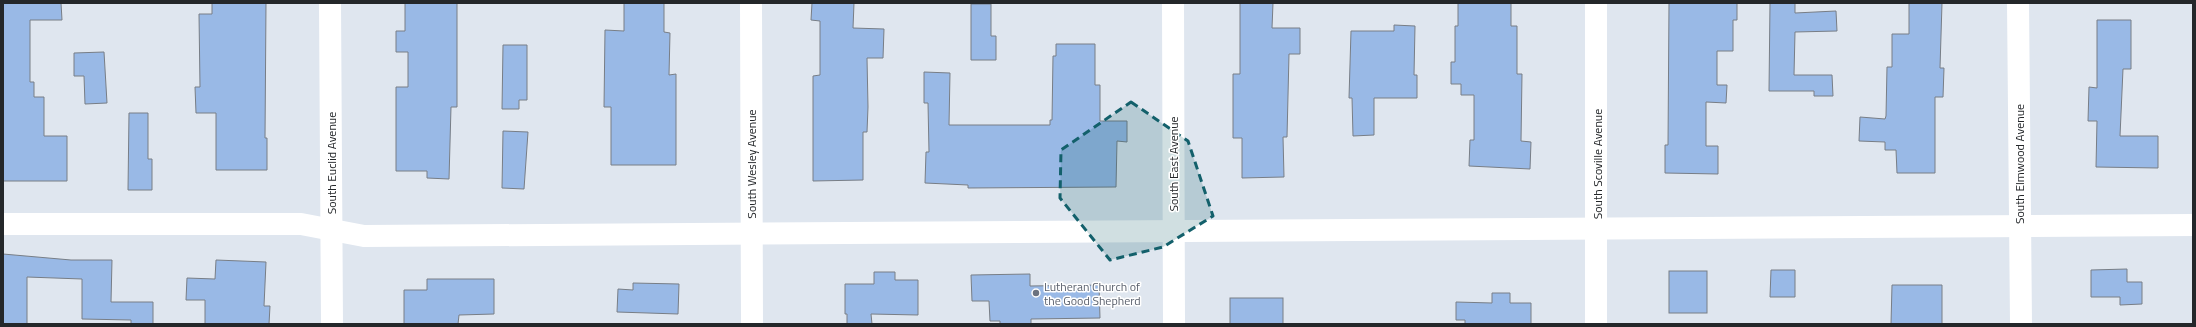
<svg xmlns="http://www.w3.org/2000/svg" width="2196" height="327" viewBox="0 0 2196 327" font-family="'Titillium Web',sans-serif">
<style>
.building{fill:#99b9e6;stroke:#787e86}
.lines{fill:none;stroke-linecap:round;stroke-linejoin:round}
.minor{stroke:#fff;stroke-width:22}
.marked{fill:#13606b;fill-opacity:0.2;stroke:#13606b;stroke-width:3;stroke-dasharray:8 5;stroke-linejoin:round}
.worship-dot{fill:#6b7280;stroke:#fff;stroke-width:1.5}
.labels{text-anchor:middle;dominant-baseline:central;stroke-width:3;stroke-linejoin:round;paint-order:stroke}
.street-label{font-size:12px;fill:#24272a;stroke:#fff}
.worship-label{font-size:12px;fill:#5b616d;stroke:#fff;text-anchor:start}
</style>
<rect width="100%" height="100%" fill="#dfe6ef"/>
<g class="building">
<path d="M3,3H61L62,20H30V82H34V97H44V136H67V181H3Z"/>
<path d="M212,3H266L265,138H267V170H216V113H196L195,87H200L199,14H212Z"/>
<path d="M405,3H457V107H451L449,179L427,178V171H396V87H408V52H396V31H405Z"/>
<path d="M624,3H664V32L670,33L669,75L676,74V165H611V107H604L605,30L624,31Z"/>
<path d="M812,3H854L853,28L884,29L883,58H867L868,107L867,132H863V180L813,181V76L820,75V21L811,20Z"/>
<path d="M1240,3H1273L1272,28H1300V54H1289L1287,137H1283L1284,177L1242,178V138H1233V74H1240Z"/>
<path d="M1458,3H1511V26H1517V74H1522L1521,141L1531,142L1530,169L1469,166L1470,140H1474V95H1461V84H1451V62H1455V26H1458Z"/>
<path d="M1669,3H1737V20H1733V51H1717V85H1727L1726,103L1706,102V146H1718V174L1665,173V145H1668Z"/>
<path d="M1770,3H1795V13L1836,11L1837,31L1795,32L1794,75H1832L1833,96H1814V91H1769Z"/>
<path d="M1909,3H1942L1940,68H1944L1943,97H1935V173H1897L1896,150H1885V142L1859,141L1860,117L1885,119L1886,116L1887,67H1892V34H1909Z"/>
<path d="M971,4H991V36H996V60H971Z"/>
<path d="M2097,20H2131V69H2123L2120,136H2158V168L2096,167L2097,121H2088L2089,87L2097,88Z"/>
<path d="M1394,25L1415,26L1414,75H1417V98H1374V135L1353,136L1352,98H1349L1351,31H1394Z"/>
<path d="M1056,44H1095V85H1100V121H1127V142L1117,141L1116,187L968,188V185L925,183L926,152H929L928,103H924V72L950,73L949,125H1050V120H1052L1053,56H1056Z"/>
<path d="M503,45H527V100H519V109H502Z"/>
<path d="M104,52L107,103L85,104L84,76H74V53Z"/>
<path d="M129,113H148V159H152V190H128Z"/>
<path d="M503,131L528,132L524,189L502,188Z"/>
<path d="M3,254L71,260H112L111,302H153V324H131V320L82,319V279L27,277V324H3Z"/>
<path d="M216,260L266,262L264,306H270L269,324H205V300H186L187,278L215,279Z"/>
<path d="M2127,269V282H2142V304L2120,305V297H2091V270Z"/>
<path d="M1771,270H1795V297H1770Z"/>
<rect x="1669" y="271" width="38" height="42"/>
<path d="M874,272H895V280H918V315L871,314L872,324H847V314H845V284H874Z"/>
<path d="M1030,274V286L1099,285L1100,318L1031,319V324H1000V321H990L989,301H972L971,275Z"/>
<path d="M427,279H494V314L459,315L458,324H404V290H427Z"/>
<path d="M633,283L679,284L678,314L617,312L618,289L633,290Z"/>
<path d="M1892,285H1942V324H1891Z"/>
<path d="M1492,293H1510V303H1531V324H1465V320H1456V302L1492,303Z"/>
<rect x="1230" y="298" width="53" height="26"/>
</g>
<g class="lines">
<g class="minor">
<path d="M330,3L332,324"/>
<path d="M751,3L752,324"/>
<path d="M1173,3L1174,324"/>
<path d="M2018,3L2021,324"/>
<path d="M3,224H301L364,236L2193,225"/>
<path d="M1596,324V3"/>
</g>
</g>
<path class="marked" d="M1131,102L1188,141L1213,216L1163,247L1110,260L1060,198L1061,150Z"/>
<circle class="worship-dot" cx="1036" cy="293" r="4"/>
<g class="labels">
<g class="street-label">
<text transform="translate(331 163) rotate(-90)">South Euclid Avenue</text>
<text transform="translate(751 164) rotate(-90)">South Wesley Avenue</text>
<text transform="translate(1173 164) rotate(-90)">South East Avenue</text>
<text transform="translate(1597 164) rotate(-90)">South Scoville Avenue</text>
<text transform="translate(2019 164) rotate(-90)">South Elmwood Avenue</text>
</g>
<g class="worship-label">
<text x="1044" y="286">Lutheran Church of<tspan x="1044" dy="14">the Good Shepherd</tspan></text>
</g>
</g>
<rect width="2196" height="327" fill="none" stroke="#24272a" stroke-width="8"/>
</svg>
